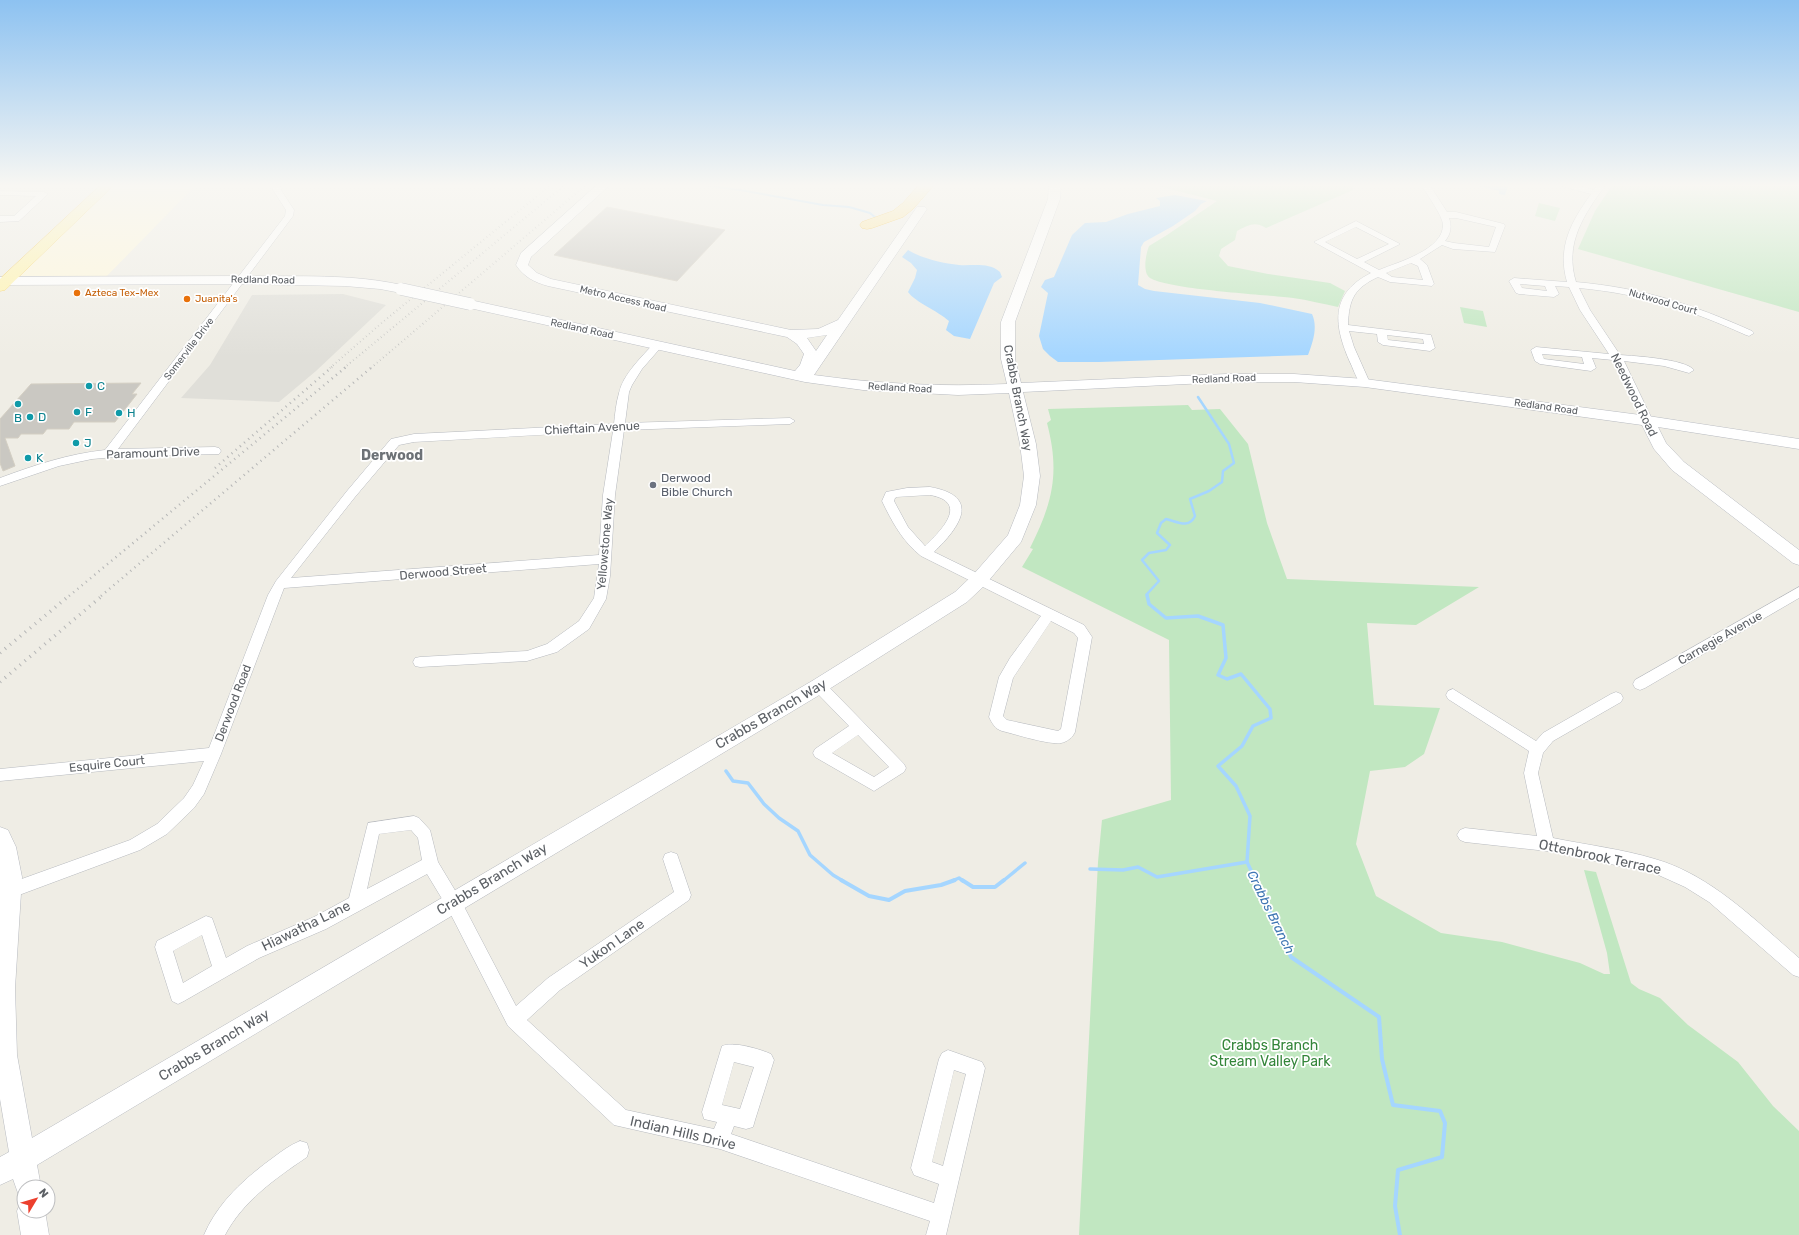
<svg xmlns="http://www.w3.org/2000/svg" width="1799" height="1235" viewBox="0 0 1799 1235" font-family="Rubik,sans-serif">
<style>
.commercial{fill:#fef7da}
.industrial{fill:#e0dfd9}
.green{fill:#c1e7c1}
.water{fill:#a5d6ff}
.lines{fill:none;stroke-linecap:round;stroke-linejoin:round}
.stream-far3{stroke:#a5d6ff;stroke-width:2}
.stream-far2{stroke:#a5d6ff;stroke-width:2.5}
.stream-far1{stroke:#a5d6ff;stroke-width:3.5}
.stream{stroke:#a5d6ff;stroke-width:4}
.building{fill:#cac8c2;stroke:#d4cfc3}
.street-casing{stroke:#b7babf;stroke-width:1}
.secondary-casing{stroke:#b8bbc1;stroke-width:1}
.primary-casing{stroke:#f4cb59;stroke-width:1}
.highway-casing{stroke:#f4ac00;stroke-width:1}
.street{fill:#fff;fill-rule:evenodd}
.secondary{fill:#fff;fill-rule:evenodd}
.primary{fill:#fff3aa;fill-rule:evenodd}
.highway{fill:#fee38c;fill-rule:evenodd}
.rail-far2{stroke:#b5b6b6;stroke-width:2;stroke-dasharray:0.5 3.5;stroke-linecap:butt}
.rail-far1{stroke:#b5b6b6;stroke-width:2.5;stroke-dasharray:1 4.5;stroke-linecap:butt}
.rail{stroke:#b5b6b6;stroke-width:3.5;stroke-dasharray:1 5.5;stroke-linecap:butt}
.secondary-bridge-casing{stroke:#b8bbc1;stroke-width:13;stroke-linecap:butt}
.secondary-bridge{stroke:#fff;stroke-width:12}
.food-dot{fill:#e8710a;stroke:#fff;stroke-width:1.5}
.culture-dot{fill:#0f9aa8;stroke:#fff;stroke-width:1.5}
.worship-dot{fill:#6b7280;stroke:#fff;stroke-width:1.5}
.labels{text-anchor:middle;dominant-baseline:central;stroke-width:3.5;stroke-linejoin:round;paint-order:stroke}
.far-street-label{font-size:10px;fill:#5c6065;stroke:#fff}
.far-food-label{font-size:10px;fill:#c56008;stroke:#fff;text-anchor:start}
.culture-label{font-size:12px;fill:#0d838f;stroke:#fff;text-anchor:start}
.street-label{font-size:12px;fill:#5c6065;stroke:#fff}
.worship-label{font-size:12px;fill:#5b616d;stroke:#fff;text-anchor:start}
.water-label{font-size:13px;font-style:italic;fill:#3f76b3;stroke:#fff}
.quarter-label{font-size:14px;font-weight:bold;fill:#6d7277;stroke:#fff}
.near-street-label{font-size:14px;fill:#5c6065;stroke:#fff}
.near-park-label{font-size:14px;fill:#338539;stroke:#fff}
</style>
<rect width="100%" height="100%" fill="#efede5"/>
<path class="commercial" d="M109,184H197L103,280L5,282Z"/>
<path class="industrial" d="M343,294L386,305L316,371L279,402L181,398L210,365L252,295Z"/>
<g class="green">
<path d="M1150,184H1352L1353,190L1266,228C1254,221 1249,225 1237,231L1235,240L1221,249L1219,256L1228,266L1268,274L1330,283L1345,291L1338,307C1323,304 1308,300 1293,298C1271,295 1156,289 1148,276C1143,269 1146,254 1149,246L1167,235L1217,201Z"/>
<path d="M1613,184H1799V312L1578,249L1595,211Z"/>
<path d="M1539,203L1560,208L1555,221L1535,216Z"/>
<path d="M1460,307L1483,311L1487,327L1464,323Z"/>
<path d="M1188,405L1192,410L1220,409L1248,444L1267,523L1287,579L1479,587L1416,625L1367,623L1374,705L1440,708L1424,754L1405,767L1370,771L1356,844L1376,896L1441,933L1502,942L1580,963L1604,974H1610L1607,953L1584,870L1596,872L1631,983L1639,989L1660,998L1688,1025L1738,1062L1773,1106L1799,1131V1235H1079L1098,862L1102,820L1171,800L1169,640L1022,567L1033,549L1030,548C1053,502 1060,473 1047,423L1051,420L1048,409Z"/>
</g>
<g class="water">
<path d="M1480,184H1498L1508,186L1505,195L1499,194V191L1479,186Z"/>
<path d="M1175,195L1207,201L1201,204L1195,211L1173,226L1144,242L1141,247L1138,285L1145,289L1154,291L1260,303L1312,314C1318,327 1313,342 1308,355L1099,362H1058L1050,356L1043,349L1039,336L1048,293L1041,287L1045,280L1054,277L1072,235L1085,223L1106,222L1128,214L1160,206V201L1156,198Z"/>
<path d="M908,250C923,259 942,263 959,265C973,266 989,262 1000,272L1002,277L994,283L970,339L954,336L946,330L949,321C938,311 915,302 908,292L915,278L917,270L911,263L902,257Z"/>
</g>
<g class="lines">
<path class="stream-far3" d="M695,184L740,190L823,205L849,207L870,213L876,218"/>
<path class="stream-far2" d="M1147,596V594L1159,581L1142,560L1149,553L1166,550L1170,545L1157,533L1161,523L1166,519C1178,522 1189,529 1195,516L1190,499L1209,491L1222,482L1223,471L1234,463L1229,444L1198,397"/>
<g class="stream-far1">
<path d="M1147,595L1149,604L1166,618L1198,616L1223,625L1226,658L1218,675L1227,679L1241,674L1270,709L1271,718L1253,726L1242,746L1218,766L1236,786L1250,816L1247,862L1256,881"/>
<path d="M726,771L733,781L748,783L764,804L779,818L798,831L810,855L833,875L843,881"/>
<path d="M1090,869L1123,870L1138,867L1157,877L1247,862"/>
<path d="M952,881L959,878L963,881"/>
<path d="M1003,881L1025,863"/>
</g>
<g class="stream">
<path d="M841,880L869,896L889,900L905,891L941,885L955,880"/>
<path d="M962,880L973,887H995L1004,880"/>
<path d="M1255,880L1291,957L1379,1017L1382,1059L1393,1105L1440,1111L1445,1123L1442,1157L1398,1170L1395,1206L1400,1235"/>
</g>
</g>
<g class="building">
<path d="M607,207L725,230L677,281L554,255Z"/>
<path d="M141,383L132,394H137L115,422H74L69,429H47L43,434H21L18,438H5L15,466L3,471L0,463V419L31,384Z"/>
</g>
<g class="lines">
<g class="street-casing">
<g id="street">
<path d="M272,184H280L281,190L294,210L293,216L118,449L215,447L219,448L221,451L219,454L127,456L92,459L59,466L0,486V478C35,465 68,454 105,450L285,216L286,210L273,190Z"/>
<path d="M1421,184H1429L1447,212H1456L1504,224L1505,226L1495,252L1453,249L1442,245L1420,259L1427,265L1434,284L1432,286L1390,282L1378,277C1355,288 1349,298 1348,325L1431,335L1435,348L1430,351L1383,345L1378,342L1377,334L1349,331L1354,347L1370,383L1365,386L1361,385C1356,378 1353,368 1349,360C1333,323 1331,293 1371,273L1314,242L1356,221L1400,244L1364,262L1379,270C1398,262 1444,250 1443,224C1442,215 1426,193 1421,184ZM1449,218H1456L1496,227L1489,247L1454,243L1445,241C1451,234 1452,226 1449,218ZM1356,227L1389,244L1357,259L1325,242ZM1411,263L1418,266L1423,280L1392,277L1386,273ZM1387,335L1423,339L1424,344L1388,340Z"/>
<path d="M1560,184H1573L1594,190L1598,184H1606C1584,215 1564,243 1576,282C1643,288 1692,304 1752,331L1754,333L1749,336L1746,335C1688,309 1642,294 1579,288L1590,310L1620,355C1635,356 1685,359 1694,370L1689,373L1664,366L1624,361L1653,421L1652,423H1644L1643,421L1613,360L1592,358L1596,368L1591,371L1540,364L1535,361L1531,350L1536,347L1609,354L1580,310L1569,287L1555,286L1559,294L1554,297L1519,294L1516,293L1509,281L1514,278L1567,282C1557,247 1571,222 1591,194L1561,186ZM1520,284L1545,286L1547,291L1522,288ZM1542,354L1582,357L1584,364L1544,359Z"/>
<path d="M0,191L44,192L48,194L19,221L0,222V216H14L36,196L0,195Z"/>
<path d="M658,342L663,345L642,369L632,385L629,392L625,423L790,418L795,421L790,424L624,430L615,495L610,576L606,599L589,629L557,652L527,661L420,667L415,666L413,662L415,658L420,657L527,651L547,644L579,621L594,598L599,564L284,588L221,754L204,794L194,808L167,834L140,850L11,898L5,895L3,890L5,885L130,840L157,824L184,798L193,785L204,761L0,781V769L209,748L268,595L276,581L347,491L391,439L414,434L614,424C615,414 616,403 619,393C623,374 642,357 654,343ZM613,431L603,495L599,555L291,578L355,497L399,445L414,442Z"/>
<path d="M930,487C982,496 960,527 934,552L1084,625L1092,637L1075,732C1073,737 1067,742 1061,743C1048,745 1015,734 1002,731C995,729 992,723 989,717L999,677L1010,658L1041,616L921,556C903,542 892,522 882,501L886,492L907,488ZM930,495C970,502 941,531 925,546L908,527L894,501L895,498L897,497ZM1051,621L1074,633L1078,638L1061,729L1058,731L1007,720L1003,716L1013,678Z"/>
<path d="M1799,587V598L1645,688L1640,690L1635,688L1633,684L1635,680Z"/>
<path d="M819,680L824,682L904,764L906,768L904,772L874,791L815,757L813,753L815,749L849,726L814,690L812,686L814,682ZM858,735L889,767L874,777L832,753Z"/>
<path d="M1453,689L1536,741L1543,733L1611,694L1616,692L1621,694L1623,698L1621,702L1553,741L1543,753L1538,773L1553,838C1587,845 1622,849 1655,859C1711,875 1756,921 1799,958V977L1793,975L1709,902L1685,887L1654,873L1547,851L1465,842L1460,840L1457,835L1460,830L1465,828L1537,836L1524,773L1529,751L1448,699L1446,695L1448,691Z"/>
<path d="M414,816L419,818L430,830L438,862L459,897L516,1006L548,978L674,892L663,859L665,854L671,852L677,854L691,895L689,900L560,990L527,1020L626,1110L714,1129L717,1122L704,1119L702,1112L722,1046C733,1041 760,1049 771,1054L774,1060L755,1120L753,1127L746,1129L734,1126L731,1134L934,1203L939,1184L914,1175L911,1168L939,1059L942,1053L948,1050L982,1062L985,1068L946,1235H926L930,1221L720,1149L614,1125L508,1026L447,907L427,874L326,929L259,958L184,1001L178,1004L172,1001L155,947L157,941L206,916L212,918L226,958L247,946L314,917L349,898L368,823ZM411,830L418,838L422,860L367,889L379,834ZM202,935L212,966L183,983L173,951ZM734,1062L754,1067L740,1109L722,1105ZM954,1070L966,1074L943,1166L932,1162Z"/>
<path d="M300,1141L307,1143L309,1150L307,1157C276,1178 243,1201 225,1235H204C218,1202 245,1178 274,1157C282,1151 290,1145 300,1141Z"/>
</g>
</g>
<g class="secondary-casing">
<g id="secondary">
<path d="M598,184H611L531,257L528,265L537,273L551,279L791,330L818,329L838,320L917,207H925L927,209L814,375C878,384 942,387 1007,384L1001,359V322L1048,199L1049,184H1061L1060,199L1015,322V359L1021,383L1227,374H1294L1365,379L1648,416L1799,439V449L1658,427L1666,443L1684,462L1799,550V565L1793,563L1672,470L1654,449L1642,425L1365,387L1294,382H1227L1023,392L1036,444L1040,476L1036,505L1021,542L985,585L967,602L826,691L37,1165L41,1187H24V1199L19,1196L13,1179L0,1185V1157L9,1152L0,1099V827L8,830L16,847L22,877L15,988L17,1055L32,1138L812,681L955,592L973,575L1008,535L1020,505L1024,476L1020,444L1009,393L958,395L863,390L805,382L465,307L463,304L465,301L470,300L795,371L800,365L804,354L797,344L787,337L548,286C534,282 524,277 516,265L521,253ZM827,335L816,351L807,338Z"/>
<path d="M242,276C296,277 353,273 406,286L407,289L406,292L401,293L380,289L345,286L242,284L0,285V277Z"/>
<path d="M24,1200V1211H45L49,1235H21L17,1211L21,1201Z"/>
</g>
</g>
<g class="primary-casing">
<path id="primary" d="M102,184H115L5,290L0,291V279Z"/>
</g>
<g class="highway-casing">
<path id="highway" d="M920,184H935L913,209L903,217L872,228L867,229L862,228L860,225L862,222L893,211L903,203Z"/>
</g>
<use href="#street" class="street"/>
<use href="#secondary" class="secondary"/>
<use href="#primary" class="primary"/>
<use href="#highway" class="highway"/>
<g class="rail-far2">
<path d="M330,368L384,321L552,184"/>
<path d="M344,368L566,184"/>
<path d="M371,368L587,184"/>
</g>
<g class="rail-far1">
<path d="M215,468L332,367"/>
<path d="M69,596L346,367"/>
<path d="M101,596L372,367"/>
</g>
<g class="rail">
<path d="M0,653L70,595"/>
<path d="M0,682L103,595"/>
</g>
<g class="secondary-bridge-casing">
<path id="secondary-bridge" d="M401,289L470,304"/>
</g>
<use href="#secondary-bridge" class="secondary-bridge"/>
</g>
<linearGradient id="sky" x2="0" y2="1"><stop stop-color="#8dc2f1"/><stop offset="0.52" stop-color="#f8f7f3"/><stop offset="1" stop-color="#f8f7f3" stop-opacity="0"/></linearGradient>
<rect width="1799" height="357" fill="url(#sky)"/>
<g class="food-dot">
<circle cx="77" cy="293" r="4"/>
<circle cx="187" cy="299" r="4"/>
</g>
<g class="culture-dot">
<circle cx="89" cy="386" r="4"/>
<circle cx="18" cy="404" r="4"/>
<circle cx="77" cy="412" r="4"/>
<circle cx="119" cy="413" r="4"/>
<circle cx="30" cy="417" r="4"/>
<circle cx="76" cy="443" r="4"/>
<circle cx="28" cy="458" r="4"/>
</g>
<circle class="worship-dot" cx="653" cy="485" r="4"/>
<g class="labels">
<g class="far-street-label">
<text transform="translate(263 280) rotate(1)">Redland Road</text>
<text transform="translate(623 299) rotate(13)">Metro Access Road</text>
<text transform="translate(1663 302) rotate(16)">Nutwood Court</text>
<text transform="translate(582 329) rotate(12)">Redland Road</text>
<text transform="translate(189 349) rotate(-53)">Somerville Drive</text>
<text transform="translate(1224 379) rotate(-2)">Redland Road</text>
<text transform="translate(900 388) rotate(3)">Redland Road</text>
<text transform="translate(1546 407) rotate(8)">Redland Road</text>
</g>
<g class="far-food-label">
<text x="85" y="293">Azteca Tex-Mex</text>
<text x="195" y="299">Juanita's</text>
</g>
<g class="culture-label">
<text x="97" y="386">C</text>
<text x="85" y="412">F</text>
<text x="127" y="413">H</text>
<text x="38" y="417">D</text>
<text x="18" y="418" text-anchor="middle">B</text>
<text x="84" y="443">J</text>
<text x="36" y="458">K</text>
</g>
<g class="street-label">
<text transform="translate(1634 395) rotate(64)">Needwood Road</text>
<text transform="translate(1018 398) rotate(79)">Crabbs Branch Way</text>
<text transform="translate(592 428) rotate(-3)">Chieftain Avenue</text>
<text transform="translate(153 453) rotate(-2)">Paramount Drive</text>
<text transform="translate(605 544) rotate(-85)">Yellowstone Way</text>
<text transform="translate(443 572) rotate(-5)">Derwood Street</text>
<text transform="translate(1720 638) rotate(-30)">Carnegie Avenue</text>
<text transform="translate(233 703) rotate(-69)">Derwood Road</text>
<text transform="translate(107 764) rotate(-6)">Esquire Court</text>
</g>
<g class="worship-label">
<text x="661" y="478">Derwood<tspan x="661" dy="14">Bible Church</tspan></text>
</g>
<g class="water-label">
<text transform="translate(1271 912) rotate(64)">Crabbs Branch</text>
</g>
<g class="quarter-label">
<text x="392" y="455">Derwood</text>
</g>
<g class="near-street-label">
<text transform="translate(771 714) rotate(-30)">Crabbs Branch Way</text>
<text transform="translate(1600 857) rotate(12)">Ottenbrook Terrace</text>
<text transform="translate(492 879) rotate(-31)">Crabbs Branch Way</text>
<text transform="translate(306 926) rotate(-26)">Hiawatha Lane</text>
<text transform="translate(612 944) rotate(-35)">Yukon Lane</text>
<text transform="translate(214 1045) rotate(-31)">Crabbs Branch Way</text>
<text transform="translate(683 1133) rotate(13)">Indian Hills Drive</text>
</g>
<g class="near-park-label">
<text x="1270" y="1045">Crabbs Branch<tspan x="1270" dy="16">Stream Valley Park</tspan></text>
</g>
</g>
<g transform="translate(36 1199) rotate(52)"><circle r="19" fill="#ffffff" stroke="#bebfc1"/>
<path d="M0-3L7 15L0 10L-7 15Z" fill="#ec402e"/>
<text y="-6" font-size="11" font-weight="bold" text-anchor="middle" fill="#5c6065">N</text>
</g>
</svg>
